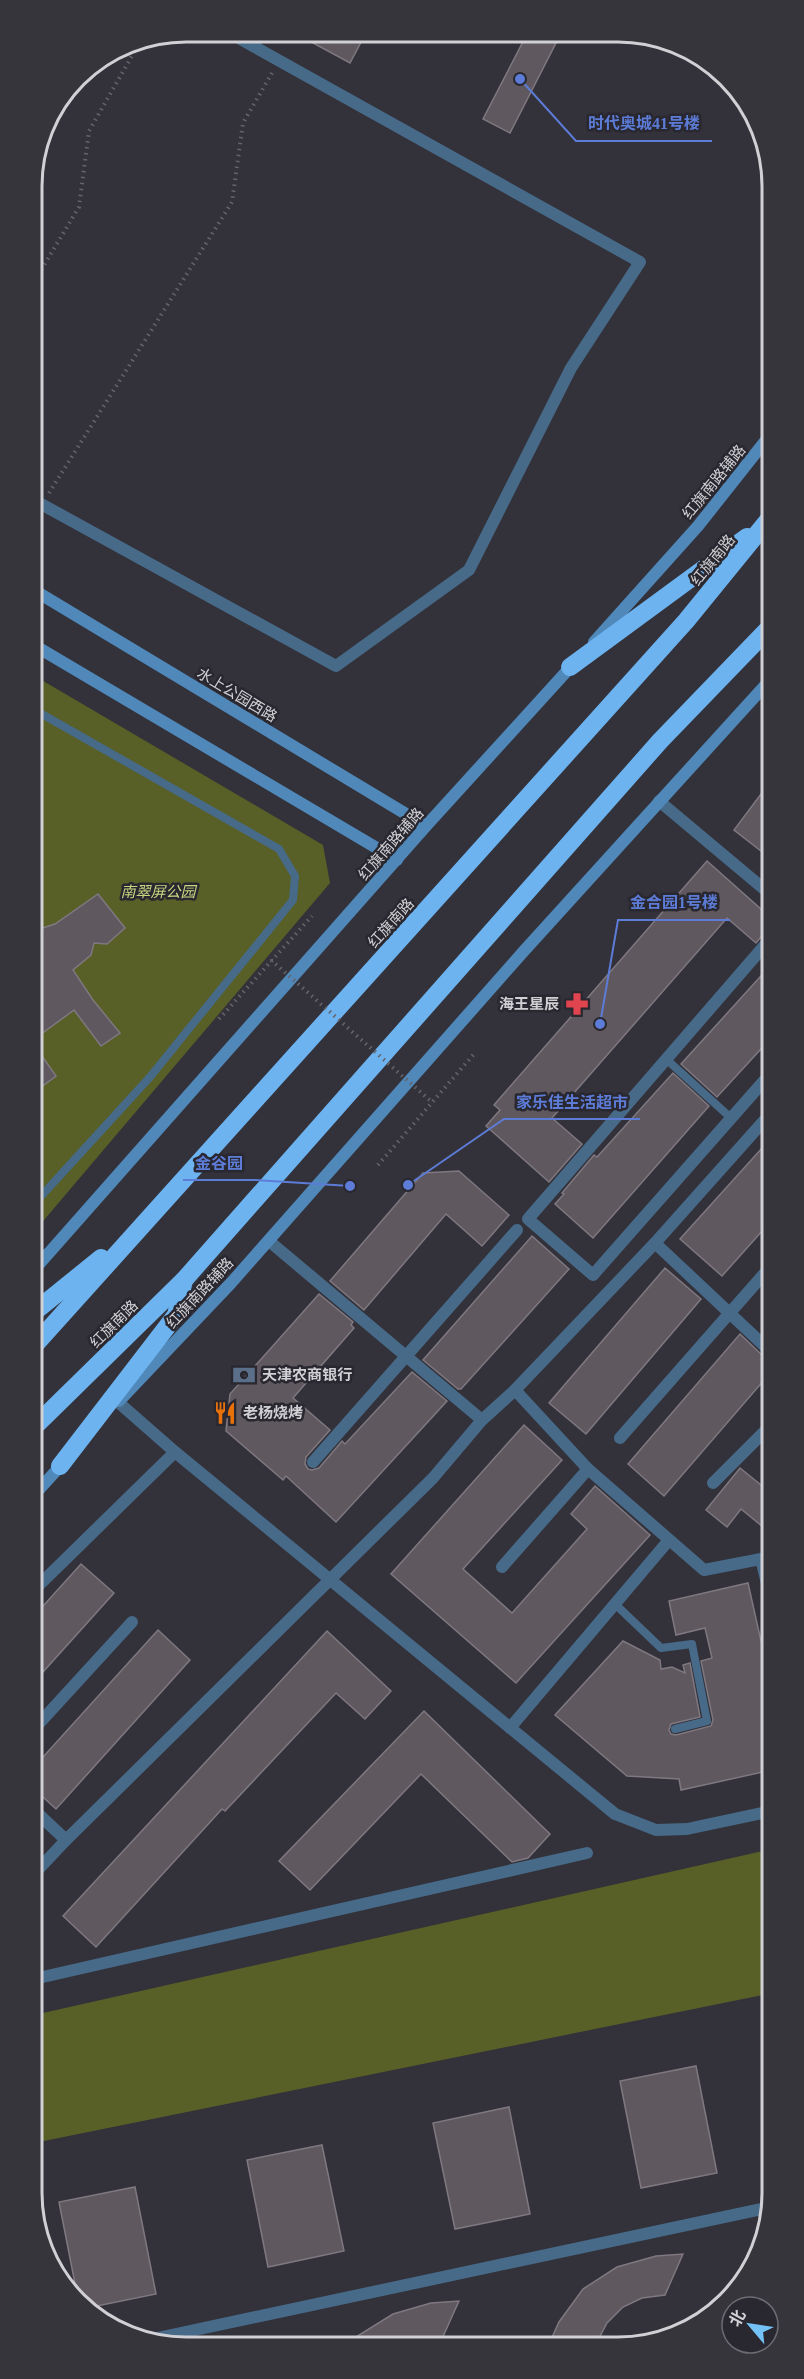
<svg xmlns="http://www.w3.org/2000/svg" width="804" height="2379" viewBox="0 0 804 2379" font-family="'Times New Roman','Noto Sans SC',serif">
<style>
.green{fill:#586027}
.building{fill:#5f585f;stroke:#7f7880;stroke-width:1.5}
.lines{fill:none;stroke-linecap:round;stroke-linejoin:round}
.path{stroke:#66646b;stroke-width:4;stroke-dasharray:1.5 4.5;stroke-linecap:butt}
.lane{stroke:#476a89;stroke-width:8}
.street{stroke:#476a89;stroke-width:12}
.secondary{stroke:#4f88b9;stroke-width:12}
.highway{stroke:#6cb3f0;stroke-width:18}
.path-bridge{stroke:#66646b;stroke-width:4;stroke-dasharray:1.5 4.5;stroke-linecap:butt}
.labels{text-anchor:middle;dominant-baseline:central;stroke-width:5;stroke-linejoin:round;paint-order:stroke}
.street-label{font-size:15px;fill:#d1d1d5;stroke:#29272f}
.park-label{font-size:15px;font-style:italic;fill:#c8d680;stroke:#29272f}
.poi-label{font-size:15px;font-weight:bold;fill:#d1d1d5;stroke:#29272f;text-anchor:start}
.rim{fill:none;stroke:#d1d1d5;stroke-width:3}
.leader{fill:none;stroke:#5c7cd7;stroke-width:2}
.callout-dot{fill:#5c7cd7;stroke:#29272f;stroke-width:2}
.callout-label{font-size:16px;text-anchor:middle;font-weight:bold;fill:#5c7cd7;stroke:#29272f;stroke-width:5;stroke-linejoin:round;paint-order:stroke}
</style>
<rect width="100%" height="100%" fill="#333139"/>
<g class="green">
<path d="M33,675L323,845L330,883L33,1233Z"/>
<path d="M772,1849V1993L34,2143V2015Z"/>
</g>
<g class="building">
<path d="M293,32H328L366,33L350,63Z"/>
<path d="M527,34H547L558,39L510,133L483,119Z"/>
<path d="M770,782V858L734,830Z"/>
<path d="M707,861L770,917V930L765,932L756,943L727,918L552,1118L582,1144L549,1182L486,1126L500,1110L494,1105Z"/>
<path d="M98,894L125,928L107,944L94,943L91,955L73,970L93,1000L120,1033L101,1046L74,1010L33,1040V931L55,924Z"/>
<path d="M771,965V1038L717,1097L681,1064Z"/>
<path d="M33,1043L56,1076L33,1093Z"/>
<path d="M673,1073L709,1106L593,1238L555,1204L564,1194L562,1193L594,1155L597,1157Z"/>
<path d="M771,1138V1221L722,1276L680,1239Z"/>
<path d="M459,1171L509,1215L482,1246L446,1214L364,1310L330,1281L423,1173Z"/>
<path d="M532,1236L569,1269L461,1389H458L423,1360Z"/>
<path d="M665,1268L701,1299L586,1434L549,1403Z"/>
<path d="M319,1294L353,1322L351,1325L354,1328L293,1398L330,1430L306,1457L305,1464L308,1469L312,1470L319,1468L342,1441L345,1444L412,1372L447,1401L336,1522L286,1476L283,1480L226,1431L230,1394Z"/>
<path d="M740,1334L765,1358L771,1360V1372L664,1496L628,1464Z"/>
<path d="M524,1425L562,1460L463,1569L512,1613L587,1529L571,1514L595,1486L650,1535L516,1683L391,1574Z"/>
<path d="M740,1468L771,1493V1517L763,1527L741,1509L727,1527L706,1510Z"/>
<path d="M81,1564L114,1593L34,1682V1616Z"/>
<path d="M748,1583L772,1690V1770L681,1790L679,1779L627,1776L555,1715L623,1641L660,1660L661,1669L672,1667L685,1673L683,1665L690,1663L700,1717L671,1724L669,1730L671,1734L676,1735L711,1726L713,1720L701,1661L712,1658L705,1628L676,1635L669,1601Z"/>
<path d="M158,1630L190,1660L56,1809L34,1789V1767Z"/>
<path d="M327,1631L391,1691L365,1719L336,1693L225,1811L222,1809L96,1947L63,1916Z"/>
<path d="M424,1711L550,1834L528,1858L512,1862L421,1774L310,1890L279,1861Z"/>
<path d="M696,2066L717,2173L641,2188L620,2081Z"/>
<path d="M509,2107L530,2214L455,2229L433,2123Z"/>
<path d="M322,2145L344,2251L268,2267L247,2160Z"/>
<path d="M135,2187L156,2294L87,2308L79,2304L59,2202Z"/>
<path d="M683,2254L665,2295L642,2298L623,2307L607,2323L596,2344H549L559,2322L583,2289L617,2267L656,2256Z"/>
<path d="M459,2301L441,2341L418,2345H343L393,2314L431,2303Z"/>
</g>
<g class="lines">
<g class="path">
<path d="M32,285L79,207L89,131L141,40"/>
<path d="M49,493L232,202L243,123L272,73"/>
<path d="M219,1019L312,916"/>
<path d="M378,1165L474,1054"/>
</g>
<g class="lane">
<path d="M33,709L279,849L295,876L293,900L150,1077L33,1205"/>
<path d="M666,1059L731,1118"/>
<path d="M33,1246L46,1256"/>
<path d="M615,1604L661,1648L692,1644L707,1721L675,1729"/>
</g>
<g class="street">
<path d="M253,46L261,32"/>
<path d="M32,499L336,666L469,570L571,368L640,262L228,32"/>
<path d="M659,801L770,894"/>
<path d="M771,938L528,1219L593,1275L771,1073"/>
<path d="M269,1241L482,1420"/>
<path d="M655,1243L771,1352"/>
<path d="M515,1390L588,1469L704,1570L771,1557"/>
<path d="M118,1402L175,1452L615,1814L656,1830L687,1829L772,1811"/>
<path d="M620,1438L771,1266"/>
<path d="M313,1462L517,1230"/>
<path d="M713,1483L771,1425"/>
<path d="M761,1559L771,1600"/>
<path d="M502,1567L588,1469"/>
<path d="M34,1590L175,1452"/>
<path d="M510,1728L669,1540"/>
<path d="M34,1729L132,1622"/>
<path d="M34,1810L66,1840"/>
<path d="M34,1874L66,1840L433,1478L482,1420L515,1390L655,1243L771,1113"/>
<path d="M34,1979L587,1853"/>
<path d="M148,2340L771,2207"/>
</g>
<g class="secondary">
<path d="M32,589L426,826"/>
<path d="M594,642L698,526L770,435"/>
<path d="M32,644L397,860"/>
<path d="M33,1271L426,826L576,661"/>
<path d="M119,1401L231,1283L523,952L770,680"/>
<path d="M34,1495L65,1461"/>
</g>
<g class="highway">
<path d="M570,667L747,537"/>
<path d="M33,1313L101,1258"/>
<path d="M33,1347L686,621L770,518"/>
<path d="M33,1428L184,1280L660,741L770,627"/>
<path d="M60,1466L176,1315L184,1280"/>
</g>
<path class="path-bridge" d="M271,960L433,1103"/>
</g>
<defs>
<g id="pharmacy-bare" transform="scale(1.8)"><path d="M-2-6h4v4h4v4h-4v4h-4v-4h-4v-4h4Z" fill="#e0444e" stroke="#29272f" stroke-width="2.5" paint-order="stroke"/></g>
<g id="bank-bare" transform="scale(1.8)"><path d="M-6-4H6V4H-6ZM0-2.3a2.3 2.3 0 1 0 0 4.6a2.3 2.3 0 1 0 0-4.6Z" fill="#5c6f8a" stroke="#29272f" stroke-width="2.5" paint-order="stroke"/></g>
<g id="restaurant-bare" transform="scale(1.8)"><path d="M-5-6h1v4h1v-4h1v4h1v-4h1v5L-1.5 .5V6h-2V.5L-5-1ZM5-6V6H3V1.5H1.5Q1.5-4 5-6Z" fill="#e8710a" stroke="#29272f" stroke-width="2.5" paint-order="stroke"/></g>
</defs>
<g fill-rule="evenodd">
<use href="#pharmacy-bare" x="577" y="1004"/>
<use href="#bank-bare" x="244" y="1375"/>
<use href="#restaurant-bare" x="225" y="1413"/>
</g>
<g class="labels">
<g class="street-label">
<text transform="translate(714 482) rotate(-51)">红旗南路辅路</text>
<text transform="translate(713 560) rotate(-51)">红旗南路</text>
<text transform="translate(237 695) rotate(31)">水上公园西路</text>
<text transform="translate(391 844) rotate(-49)">红旗南路辅路</text>
<text transform="translate(391 923) rotate(-48)">红旗南路</text>
<text transform="translate(200 1293) rotate(-47)">红旗南路辅路</text>
<text transform="translate(114 1324) rotate(-45)">红旗南路</text>
</g>
<g class="park-label">
<text x="158" y="892">南翠屏公园</text>
</g>
<g class="poi-label">
<text x="559" y="1004" text-anchor="end">海王星辰</text>
<text x="262" y="1375">天津农商银行</text>
<text x="243" y="1413">老杨烧烤</text>
</g>
</g>
<path d="M0 0H804V2379H0ZM186 42H618A144 144 0 0 1 762 186V2193A144 144 0 0 1 618 2337H186A144 144 0 0 1 42 2193V186A144 144 0 0 1 186 42Z" fill="#36353c" fill-rule="evenodd"/>
<path class="rim" d="M186 42H618A144 144 0 0 1 762 186V2193A144 144 0 0 1 618 2337H186A144 144 0 0 1 42 2193V186A144 144 0 0 1 186 42Z"/>
<path class="leader" d="M520 79L576 141H712M600 1024L618 920H730M408 1185L504 1119H640M350 1186L255 1180H183"/>
<g class="callout-dot">
<circle cx="520" cy="79" r="6"/>
<circle cx="600" cy="1024" r="6"/>
<circle cx="408" cy="1185" r="6"/>
<circle cx="350" cy="1186" r="6"/>
</g>
<g class="callout-label">
<text x="644" y="129">时代奥城41号楼</text>
<text x="674" y="908">金合园1号楼</text>
<text x="572" y="1108">家乐佳生活超市</text>
<text x="219" y="1169">金谷园</text>
</g>
<g transform="translate(750 2325) rotate(299)"><circle r="28" fill="#29272f" stroke="#6c6b71" stroke-width="1.5"/>
<path d="M0-4.5L10 22L0 15L-10 22Z" fill="#73c1f5"/>
<text y="-9" font-size="16" font-weight="bold" text-anchor="middle" fill="#d1d1d5">北</text>
</g>
</svg>
